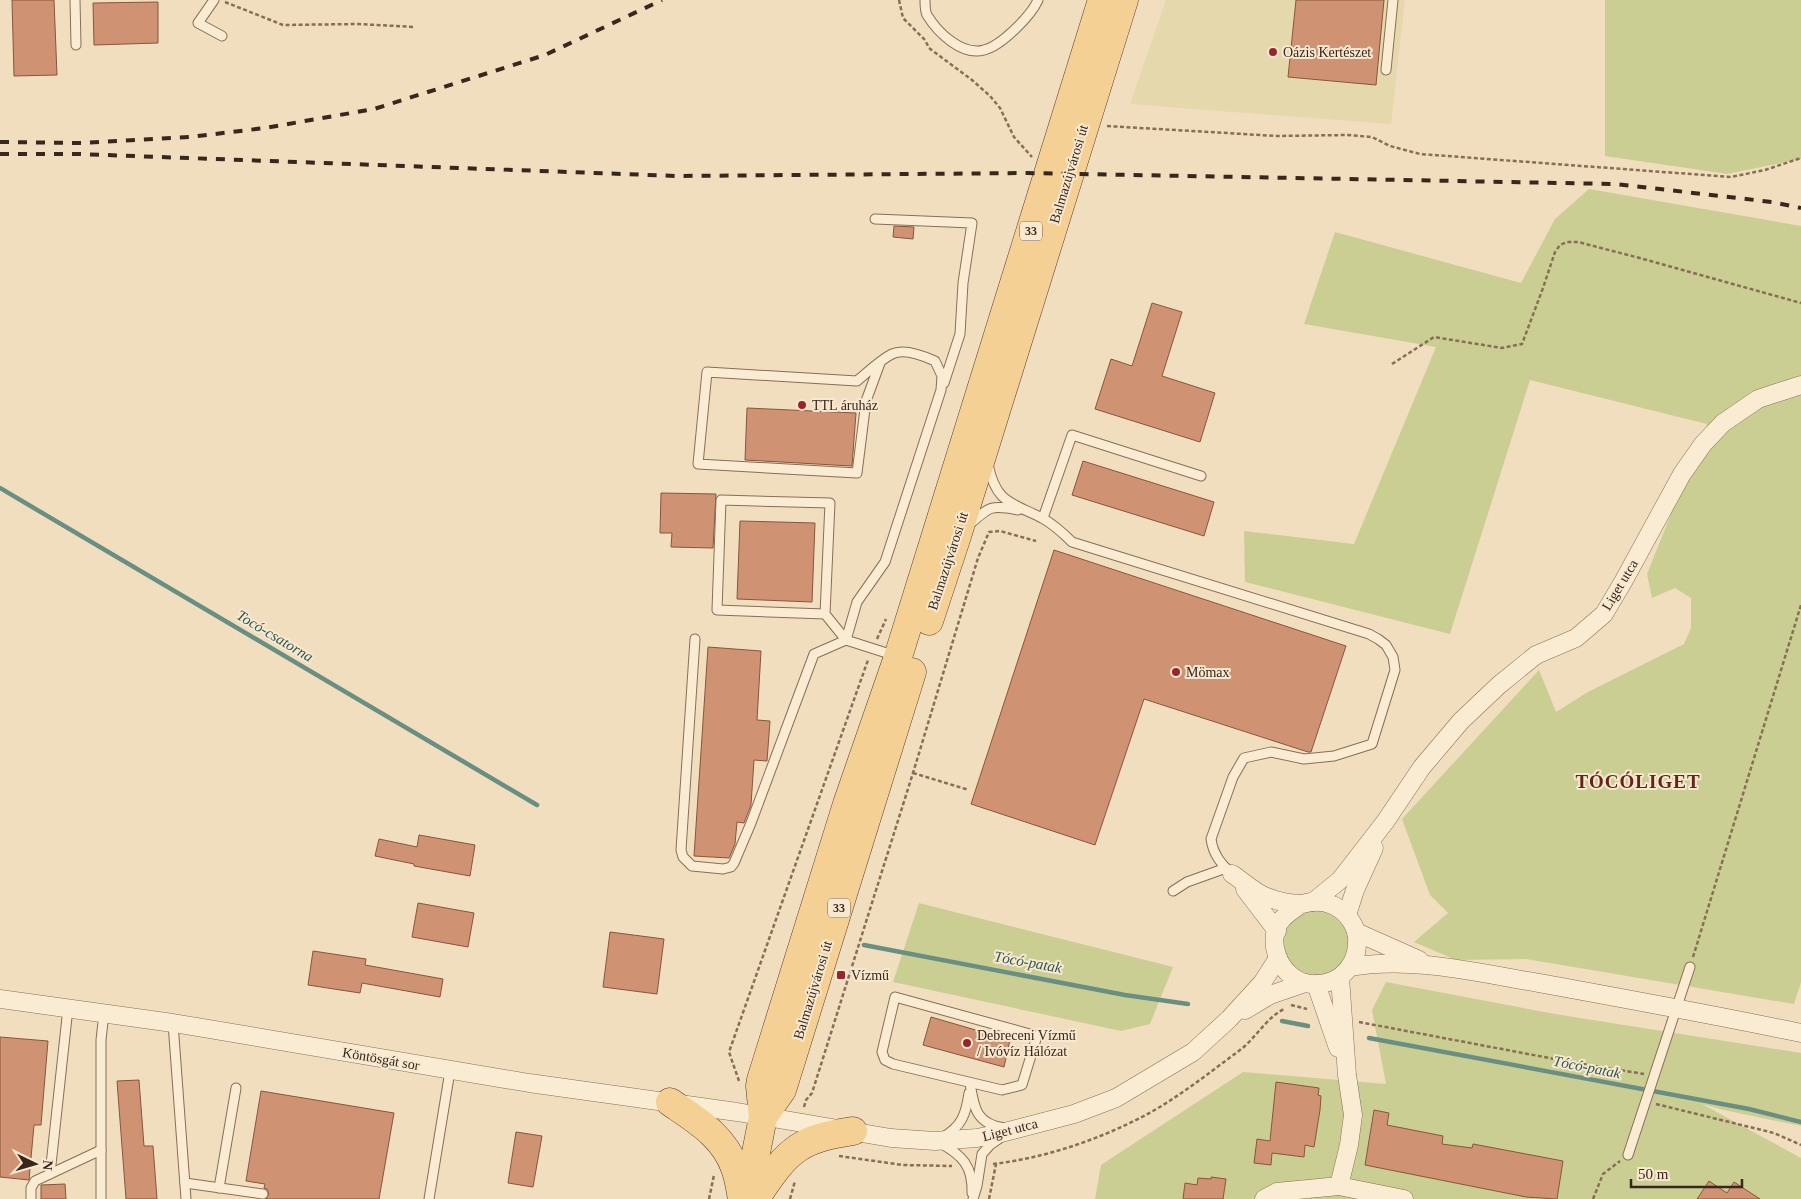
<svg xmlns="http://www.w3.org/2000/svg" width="1801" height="1199" viewBox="0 0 1801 1199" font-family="'Times New Roman',serif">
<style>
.farmland{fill:#e5d8ac}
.green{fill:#cbce93}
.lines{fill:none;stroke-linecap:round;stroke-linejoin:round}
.stream{stroke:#698f83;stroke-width:4.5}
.building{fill:#cf9373;stroke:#89553b}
.lane-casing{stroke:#896e57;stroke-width:11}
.street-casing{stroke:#896e57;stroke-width:19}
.primary-casing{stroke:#563c2b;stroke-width:29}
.path{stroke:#896e57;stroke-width:2.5;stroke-dasharray:4 2.5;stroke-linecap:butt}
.lane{stroke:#faecd2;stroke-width:9}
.street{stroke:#faecd2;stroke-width:18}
.primary{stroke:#f5d094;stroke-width:28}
.rail{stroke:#38271c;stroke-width:4;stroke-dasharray:9 9;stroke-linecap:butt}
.poi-dot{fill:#9a242d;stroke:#f7e8cf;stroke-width:2}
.labels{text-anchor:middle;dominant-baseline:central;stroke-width:4;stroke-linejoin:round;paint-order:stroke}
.shield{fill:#f7e8cf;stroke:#716152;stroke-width:1}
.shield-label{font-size:12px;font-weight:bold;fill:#38271c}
.poi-label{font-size:14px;fill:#38271c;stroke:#f7e8cf;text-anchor:start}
.street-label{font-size:14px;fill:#38271c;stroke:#f7e8cf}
.water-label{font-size:15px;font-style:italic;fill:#2a5852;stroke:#f7e8cf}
.district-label{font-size:19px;font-weight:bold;letter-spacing:1px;fill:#662419;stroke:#f7e8cf}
</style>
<rect width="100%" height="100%" fill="#f0debf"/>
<path class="farmland" d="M1166,0H1405L1391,124L1130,104Z"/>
<g class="green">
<path d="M1605,0H1801V159L1727,174L1605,156Z"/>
<path d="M1589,189L1801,226V982L1794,1004L1526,959L1456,960L1414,942L1448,913L1430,895L1402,819L1539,670L1556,712L1588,692L1684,644L1691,628V598L1675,588L1652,598L1647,574L1707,424L1530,380L1450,634L1245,582L1244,531L1354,544L1436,347L1304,324L1335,232L1521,283L1555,219Z"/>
<path d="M919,903L1173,967L1150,1024L1121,1031L893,982Z"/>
<circle cx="1316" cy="943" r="33"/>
<path d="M1386,982L1555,1014L1801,1053V1126L1724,1110L1702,1104L1801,1158V1199H1095L1101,1165L1243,1072L1386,1084L1372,1010Z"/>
</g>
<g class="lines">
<g class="stream">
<path d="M0,488L537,805"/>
<path d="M864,945L1125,995L1188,1004"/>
<path d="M1282,1021L1308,1026"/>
<path d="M1369,1038L1749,1109L1801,1122"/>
</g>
</g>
<g class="building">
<path d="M12,0H54L57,75L14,76Z"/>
<path d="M1296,0H1384L1376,85L1288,77Z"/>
<path d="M158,2V43L94,45L93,3Z"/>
<path d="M894,226L914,227L913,239L893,237Z"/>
<path d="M1152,303L1182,312L1162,376L1215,393L1200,442L1095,409L1111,359L1132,366Z"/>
<path d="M747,408L856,413L852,466L745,460Z"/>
<path d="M1083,461L1214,502L1204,536L1072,495Z"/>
<path d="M661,493L716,494L713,548L671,547L672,533H660Z"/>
<path d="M740,521L815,523L812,602L737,599Z"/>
<path d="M1054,550L1346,646L1311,752H1308L1144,699L1095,845L971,804Z"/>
<path d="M708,647L761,651L757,720L770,721L767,761L754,760L751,805L744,823L737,822L735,844L729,858L694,856Z"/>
<path d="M419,835L475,845L470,876L414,866V864L375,856L379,839L417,847Z"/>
<path d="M418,903L474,913L468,947L412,937Z"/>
<path d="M610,932L664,939L657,994L603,987Z"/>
<path d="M313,951L366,959L365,965L443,979L440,997L362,983L360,993L308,985Z"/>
<path d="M931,1017L1010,1040L1004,1067L923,1045Z"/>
<path d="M0,1037L48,1041L41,1125H34L29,1180L0,1177Z"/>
<path d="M139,1080L144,1146H153L157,1199H126L117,1081Z"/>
<path d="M1276,1082L1319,1088L1318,1095L1321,1096L1320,1110L1314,1147L1305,1145L1304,1157L1272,1153L1271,1165L1254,1163L1257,1139L1270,1141Z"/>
<path d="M261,1091L394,1113L379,1199H266L269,1194L267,1189L264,1188L265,1184L246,1181Z"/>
<path d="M1374,1110L1389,1113L1387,1125L1443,1136L1442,1144L1472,1148L1473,1144L1563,1161L1557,1199L1526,1197L1365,1165Z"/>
<path d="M516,1132L542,1136L533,1187L508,1183Z"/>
<path d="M1211,1177L1226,1179L1223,1199H1183L1185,1183L1197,1185L1198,1178L1211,1179Z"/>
<path d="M1709,1181L1727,1193L1734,1182L1760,1199H1697Z"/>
<path d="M65,1184L66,1199H41V1185Z"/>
</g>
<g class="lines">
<g class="lane-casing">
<g id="lane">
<path d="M75,0L76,45"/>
<path d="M214,0L198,23L222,36"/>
<path d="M925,0C925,5 925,11 927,15C938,33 962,56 984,50C1001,46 1031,16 1038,0"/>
<path d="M1386,70L1393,0"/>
<path d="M875,219L972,223L963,283L960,334L944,383"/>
<path d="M988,464C996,503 1010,502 1042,518C1053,524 1063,533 1072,542L1369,634L1378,639L1386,645L1393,657L1395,670L1372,744L1334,756L1304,759L1271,752L1244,758L1233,777L1211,839C1213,854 1221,864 1232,874"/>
<path d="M1043,518L1072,435L1201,476"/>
<path d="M970,524C990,506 991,505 1018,510"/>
<path d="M825,614L717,610L721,500L830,503L825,614L846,640"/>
<path d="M695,639L681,850L683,857L692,866L723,869L731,867L734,863L751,823L814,654L846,640L896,656"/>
<path d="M846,640L857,602L885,562L941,390L942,376L935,361C924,356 904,348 892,354C880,360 868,372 857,381L707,372L698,464L857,473L866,401L880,363"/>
<path d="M1173,891L1187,882L1226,868"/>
<path d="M895,997L1037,1036L1022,1085L1002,1090L893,1064L885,1060L882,1052Z"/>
<path d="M173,1023L186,1199"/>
<path d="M970,1083C974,1108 976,1124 1005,1128"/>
<path d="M943,1137C962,1126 966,1114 969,1093"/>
<path d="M940,1143C962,1155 973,1166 972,1193"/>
<path d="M1628,1155L1690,967"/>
<path d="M50,1174L68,1008"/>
<path d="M185,1183L263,1194"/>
<path d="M219,1188L236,1088"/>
<path d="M31,1199V1188L35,1181L101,1150"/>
<path d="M101,1199V1040L104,1013"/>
<path d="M429,1199L450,1071"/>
<path d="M973,1199L977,1186L982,1154L990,1145L1000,1138"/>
</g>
</g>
<g class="street-casing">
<g id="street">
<path d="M1232,874C1243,881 1255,893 1267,897C1276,901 1291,904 1301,904C1305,904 1308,902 1312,902C1328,900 1343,908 1351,921C1355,927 1358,935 1357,943C1357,956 1352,967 1341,976C1332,983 1317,986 1305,983C1279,976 1264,939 1283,918C1288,913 1296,908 1301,904"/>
<path d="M1245,889L1277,931"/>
<path d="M1313,902L1340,880L1385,822L1422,767L1461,721L1499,685L1536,655L1576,638L1604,614L1623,582L1682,474L1703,444L1723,423L1758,399L1801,385"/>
<path d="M1347,915L1355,890L1374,848"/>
<path d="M1356,932L1419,960"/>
<path d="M1350,967C1413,956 1477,973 1539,983C1627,999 1714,1015 1801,1033"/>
<path d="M1316,984L1338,1048"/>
<path d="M0,999L173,1023L529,1083L737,1112L891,1138L935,1141L977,1138L1001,1133L1074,1114L1116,1098L1193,1052L1229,1019L1262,983L1278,958"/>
<path d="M1245,1010L1270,995L1305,983"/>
<path d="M1339,1186L1349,1145L1353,1115L1347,1075L1340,977"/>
<path d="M1264,1199L1277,1192L1339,1186L1404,1199"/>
</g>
</g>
<g class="primary-casing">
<g id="primary">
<path d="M929,621L957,536L1124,0"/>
<path d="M670,1102C696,1120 724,1136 735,1168C739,1178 740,1189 742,1199"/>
<path d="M763,1117L782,1090L912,672"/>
<path d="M747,1199L763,1117L760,1086L761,1080L847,804L898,657L1102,0"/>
<path d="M755,1199C767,1182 780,1160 798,1148C814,1137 834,1134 853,1131"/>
</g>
</g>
<g class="path">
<path d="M899,0L903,18L925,40L929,48L972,80L990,96L1000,108L1014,137L1032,157"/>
<path d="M225,2L283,25L358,24L415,27"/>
<path d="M1107,126L1277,136L1347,135L1372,137L1390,146L1420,154L1731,177L1765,170L1801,158"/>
<path d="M1392,364L1434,337L1502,348L1522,344L1543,288L1555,252L1560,245L1567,242H1578L1636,257L1801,303"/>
<path d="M877,639L886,619"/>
<path d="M913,773L969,790"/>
<path d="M1693,957L1801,605"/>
<path d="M1291,1005L1307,1009"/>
<path d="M1359,1022L1565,1061L1644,1074"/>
<path d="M739,1081L729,1052L868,660"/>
<path d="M1656,1104L1774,1133L1801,1145"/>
<path d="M804,1107L806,1100L812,1093L913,773L978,558L989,532L1000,531L1036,541"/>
<path d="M839,1156L903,1165L952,1166"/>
<path d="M993,1164C1044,1158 1095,1141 1142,1117C1175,1100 1209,1073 1240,1050C1256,1038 1266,1018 1284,1009"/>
<path d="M709,1199L714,1175"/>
<path d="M790,1199L795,1181"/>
<path d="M989,1199L996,1164"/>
<path d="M1593,1199L1603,1174L1620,1161"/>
</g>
<use href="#lane" class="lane"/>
<use href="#street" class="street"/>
<use href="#primary" class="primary"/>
<g class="rail">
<path d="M0,142L81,143L190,137L265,128L374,109L545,55L662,0"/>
<path d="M0,154H79L677,176L1027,173L1616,184L1772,202L1801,208"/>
</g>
</g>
<g class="poi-dot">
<circle cx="1273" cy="52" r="5"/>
<circle cx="802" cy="405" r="5"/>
<circle cx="1176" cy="672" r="5"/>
<rect x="836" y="970" width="10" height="10" rx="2.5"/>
<circle cx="967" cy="1043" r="5"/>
</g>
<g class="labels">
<g class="shield">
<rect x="1020" y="221.5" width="22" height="19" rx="4"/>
<rect x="828" y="898.5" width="22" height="19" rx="4"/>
</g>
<g class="shield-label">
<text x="1031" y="231">33</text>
<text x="839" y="908">33</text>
</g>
<g class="poi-label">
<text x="1283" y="52">Oázis Kertészet</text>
<text x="812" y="405">TTL áruház</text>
<text x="1186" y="672">Mömax</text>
<text x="851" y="975">Vízmű</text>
<text x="977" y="1035">Debreceni Vízmű<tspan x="977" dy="16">/ Ivóvíz Hálózat</tspan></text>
</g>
<g class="street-label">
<text transform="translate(1069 174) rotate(-73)">Balmazújvárosi út</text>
<text transform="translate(948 561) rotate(-72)">Balmazújvárosi út</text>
<text transform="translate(1620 585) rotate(-59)">Liget utca</text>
<text transform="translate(813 990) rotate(-73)">Balmazújvárosi út</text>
<text transform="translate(381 1059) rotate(10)">Köntösgát sor</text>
<text transform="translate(1010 1130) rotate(-14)">Liget utca</text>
</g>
<g class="water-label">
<text transform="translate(275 636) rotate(31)">Tocó-csatorna</text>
<text transform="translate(1028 962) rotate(10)">Tócó-patak</text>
<text transform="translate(1587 1067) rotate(11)">Tócó-patak</text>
</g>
<g class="district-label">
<text x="1638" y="781">TÓCÓLIGET</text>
</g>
</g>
<g transform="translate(35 1164) rotate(95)" stroke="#f7e8cf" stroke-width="4" paint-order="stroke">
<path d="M0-4L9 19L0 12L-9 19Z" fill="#38271c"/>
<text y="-8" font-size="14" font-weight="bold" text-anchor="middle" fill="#38271c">N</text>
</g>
<path d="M1631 1179v8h111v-8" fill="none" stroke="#38271c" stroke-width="2.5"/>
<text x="1638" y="1179" font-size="15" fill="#38271c" stroke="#f7e8cf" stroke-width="4" paint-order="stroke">50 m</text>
</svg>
